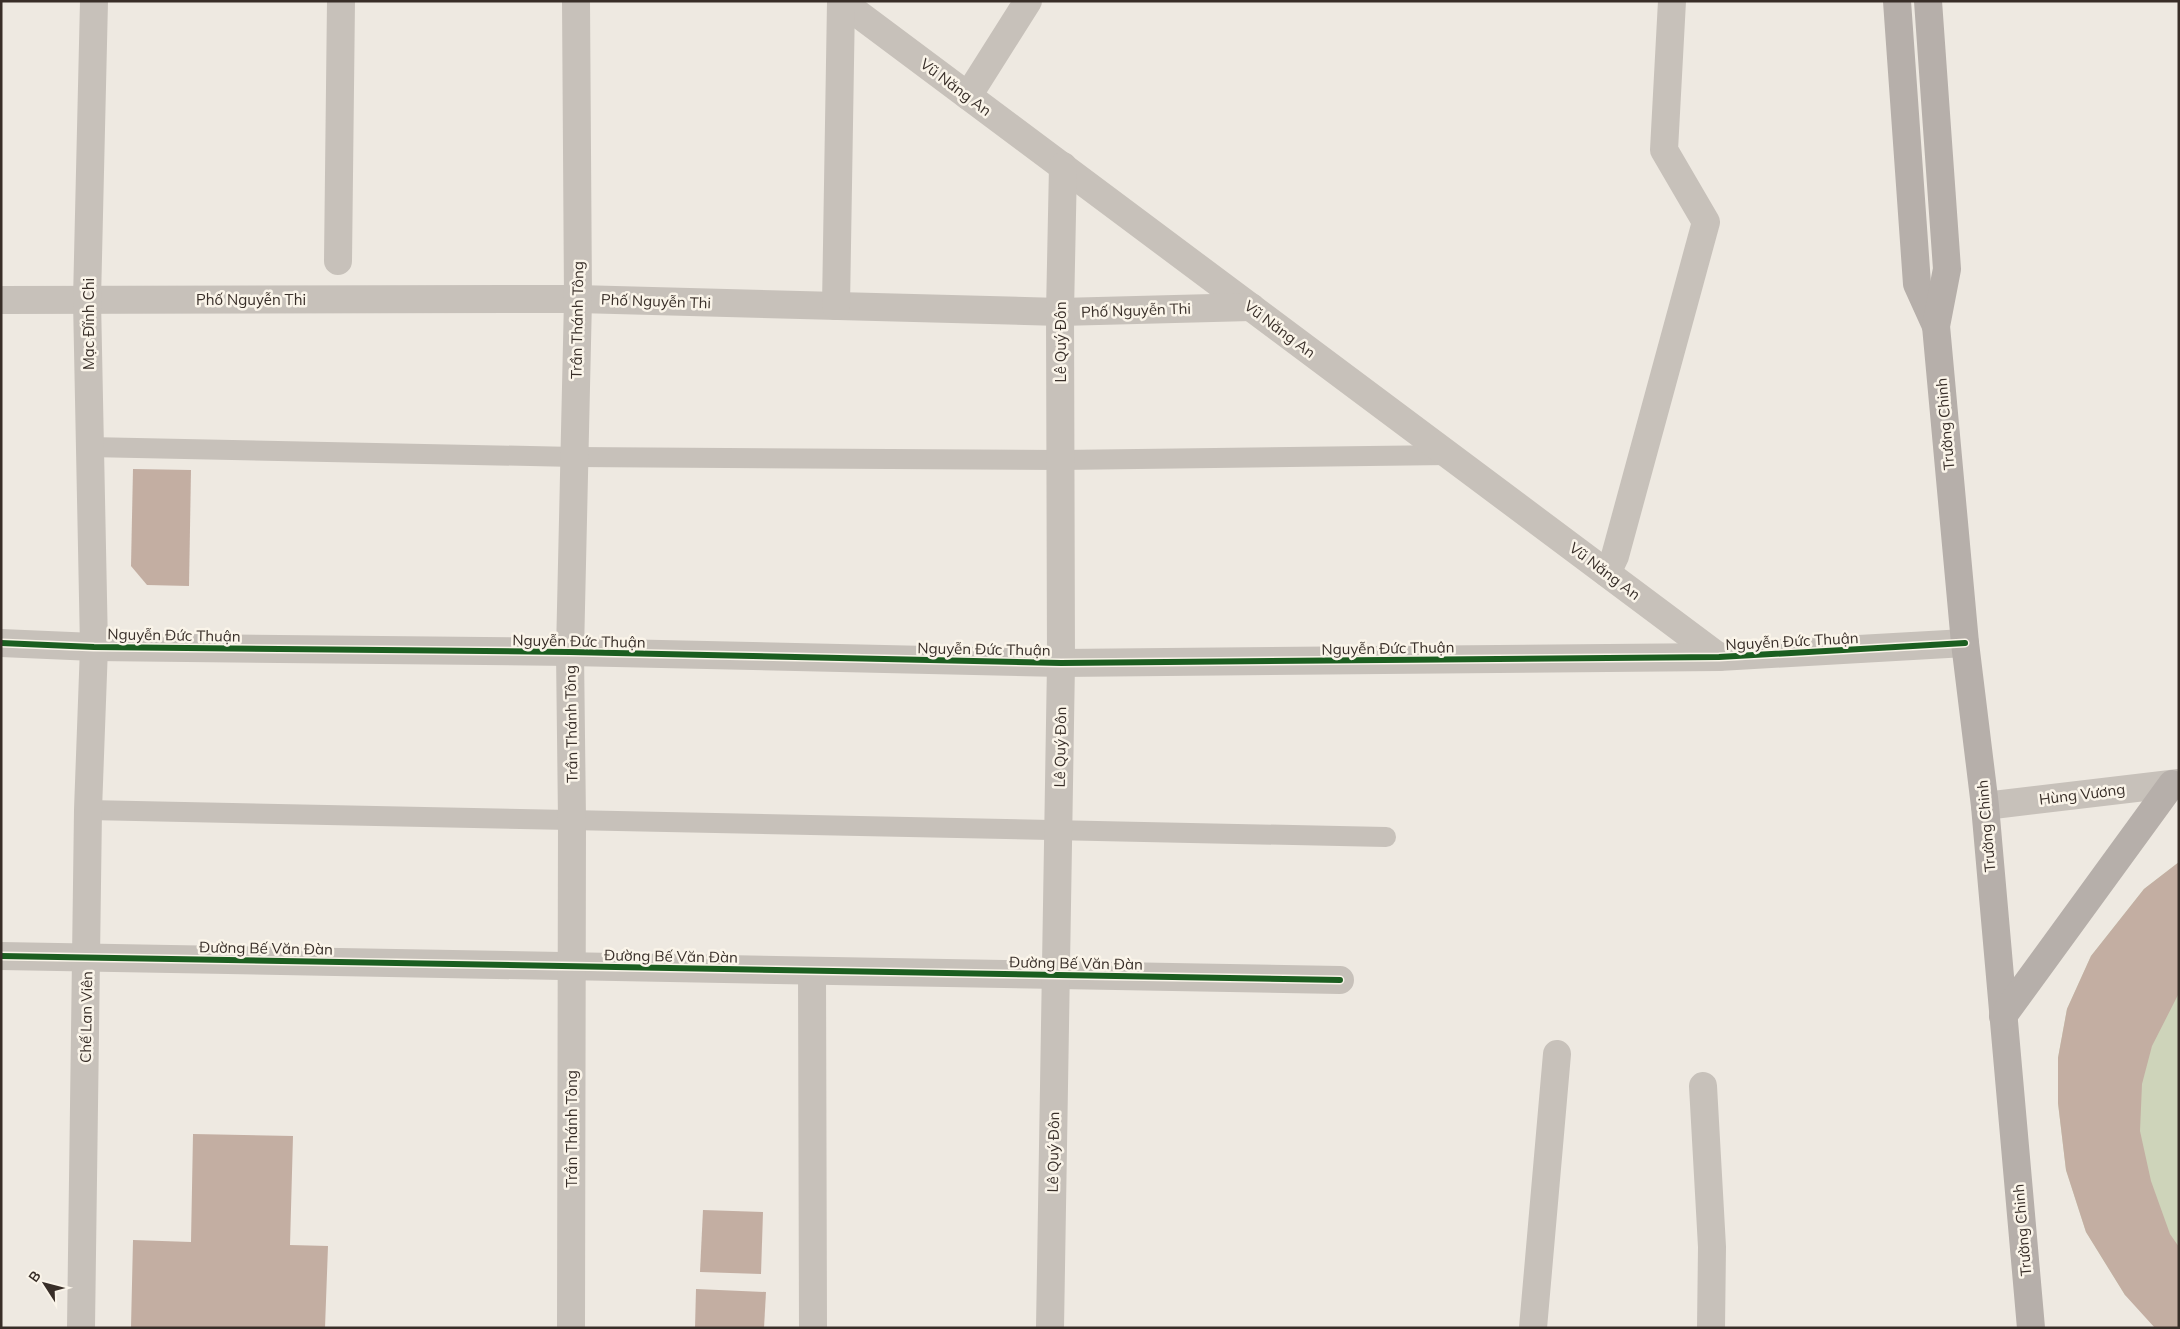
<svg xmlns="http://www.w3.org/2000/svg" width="2180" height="1329" viewBox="0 0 2180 1329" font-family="Mulish,sans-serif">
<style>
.green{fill:#ced4ba}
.building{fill:#c3aea2}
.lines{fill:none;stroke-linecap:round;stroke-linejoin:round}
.service{stroke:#c7c1ba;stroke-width:20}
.minor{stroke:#c7c1ba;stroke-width:28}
.tertiary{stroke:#c7c1ba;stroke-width:28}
.primary{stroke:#b6afaa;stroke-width:28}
.cycleway-casing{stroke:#faf4e9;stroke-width:9}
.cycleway{stroke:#1b5e20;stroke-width:6}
.labels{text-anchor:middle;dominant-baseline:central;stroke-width:5;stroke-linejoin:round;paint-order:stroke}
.street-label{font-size:15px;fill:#382e28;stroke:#faf4e9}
</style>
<rect width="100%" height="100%" fill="#eee9e1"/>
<path class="green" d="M2179,862V1328L2125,1295L2086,1232L2066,1170L2058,1103V1058L2067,1009L2091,956L2144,889Z"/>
<g class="building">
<path d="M133,469L191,470L189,586L147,585L131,566Z"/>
<path d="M2179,862V993L2152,1046L2142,1084L2140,1131L2151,1181L2170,1234L2179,1247V1328H2155L2125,1295L2086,1232L2066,1170L2058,1103V1058L2067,1009L2091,956L2144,889Z"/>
<path d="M193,1134L293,1136L290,1245L328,1246L325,1328H131L133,1240L191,1242Z"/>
<path d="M703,1210L763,1212L761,1274L700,1272Z"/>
<path d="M696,1289L766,1292L764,1328H695Z"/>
</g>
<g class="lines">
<g class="service">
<path d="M89,447L575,457L1061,460L1448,455"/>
<path d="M88,810L1386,837"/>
</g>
<g class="minor">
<path d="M841,1L1719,657"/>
<path d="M968,96L1028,1"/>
<path d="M338,261L341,1"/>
<path d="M1,300L578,299L1060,312L1251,307"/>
<path d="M836,306L841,2"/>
<path d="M1607,573L1615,556L1706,222L1664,150L1672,1"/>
<path d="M1,956L1340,980"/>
<path d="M812,971L813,1328"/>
<path d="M1703,1086L1712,1247L1711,1328"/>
<path d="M1533,1328L1557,1054"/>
</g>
<g class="tertiary">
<path d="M1,643L94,647L570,652L1061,663L1719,657L1965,643"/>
<path d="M1985,806L2179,783"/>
<path d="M81,1328L88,810L94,647L87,300L94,1"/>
<path d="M571,1328L572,820L570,652L578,299L576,1"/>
<path d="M1050,1328L1061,663L1060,312L1063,166"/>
</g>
<g class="primary">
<path d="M1897,1L1917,284L1936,326"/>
<path d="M1928,1L1947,269L1936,326L1965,643L1985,806L2031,1328"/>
<path d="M2003,1016L2172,784"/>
</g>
<g class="cycleway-casing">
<g id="cycleway">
<path d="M1,643L94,647L570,652L1061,663L1719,657L1965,643"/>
<path d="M1,956L1340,980"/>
</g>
</g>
<use href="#cycleway" class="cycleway"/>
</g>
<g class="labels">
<g class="street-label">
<text transform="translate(956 87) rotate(37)">Vũ Năng An</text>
<text x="251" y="299">Phố Nguyễn Thi</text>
<text transform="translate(656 301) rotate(2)">Phố Nguyễn Thi</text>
<text transform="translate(1136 310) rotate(-2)">Phố Nguyễn Thi</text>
<text transform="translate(577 320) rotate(-89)">Trần Thánh Tông</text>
<text transform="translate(88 324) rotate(-90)">Mạc Đĩnh Chi</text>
<text transform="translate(1280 329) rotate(37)">Vũ Năng An</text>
<text transform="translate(1060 342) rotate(-90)">Lê Quý Đôn</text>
<text transform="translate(1945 424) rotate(-95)">Trường Chinh</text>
<text transform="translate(1605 571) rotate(37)">Vũ Năng An</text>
<text transform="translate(174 635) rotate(1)">Nguyễn Đức Thuận</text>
<text transform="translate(579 641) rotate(1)">Nguyễn Đức Thuận</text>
<text transform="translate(1792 641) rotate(-3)">Nguyễn Đức Thuận</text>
<text transform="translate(1388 648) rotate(-1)">Nguyễn Đức Thuận</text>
<text transform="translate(984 649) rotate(1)">Nguyễn Đức Thuận</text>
<text transform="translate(571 724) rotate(-91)">Trần Thánh Tông</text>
<text transform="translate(1060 747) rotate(-89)">Lê Quý Đôn</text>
<text transform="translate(2082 794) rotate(-7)">Hùng Vương</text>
<text transform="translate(1986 826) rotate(-95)">Trường Chinh</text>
<text transform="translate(266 948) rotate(1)">Đường Bế Văn Đàn</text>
<text transform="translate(671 956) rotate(1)">Đường Bế Văn Đàn</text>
<text transform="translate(1076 963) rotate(1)">Đường Bế Văn Đàn</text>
<text transform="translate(86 1017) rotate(-89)">Chế Lan Viên</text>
<text transform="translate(571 1129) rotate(-90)">Trần Thánh Tông</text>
<text transform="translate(1053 1152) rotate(-89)">Lê Quý Đôn</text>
<text transform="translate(2022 1230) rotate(-95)">Trường Chinh</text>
</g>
</g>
<rect width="2180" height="1329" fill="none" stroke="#382e28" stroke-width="5"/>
<g transform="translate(45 1284) rotate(306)" stroke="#faf4e9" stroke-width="4" paint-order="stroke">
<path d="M0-4L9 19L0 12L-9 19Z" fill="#382e28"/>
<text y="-8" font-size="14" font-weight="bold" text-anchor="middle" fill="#382e28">B</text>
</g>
</svg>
